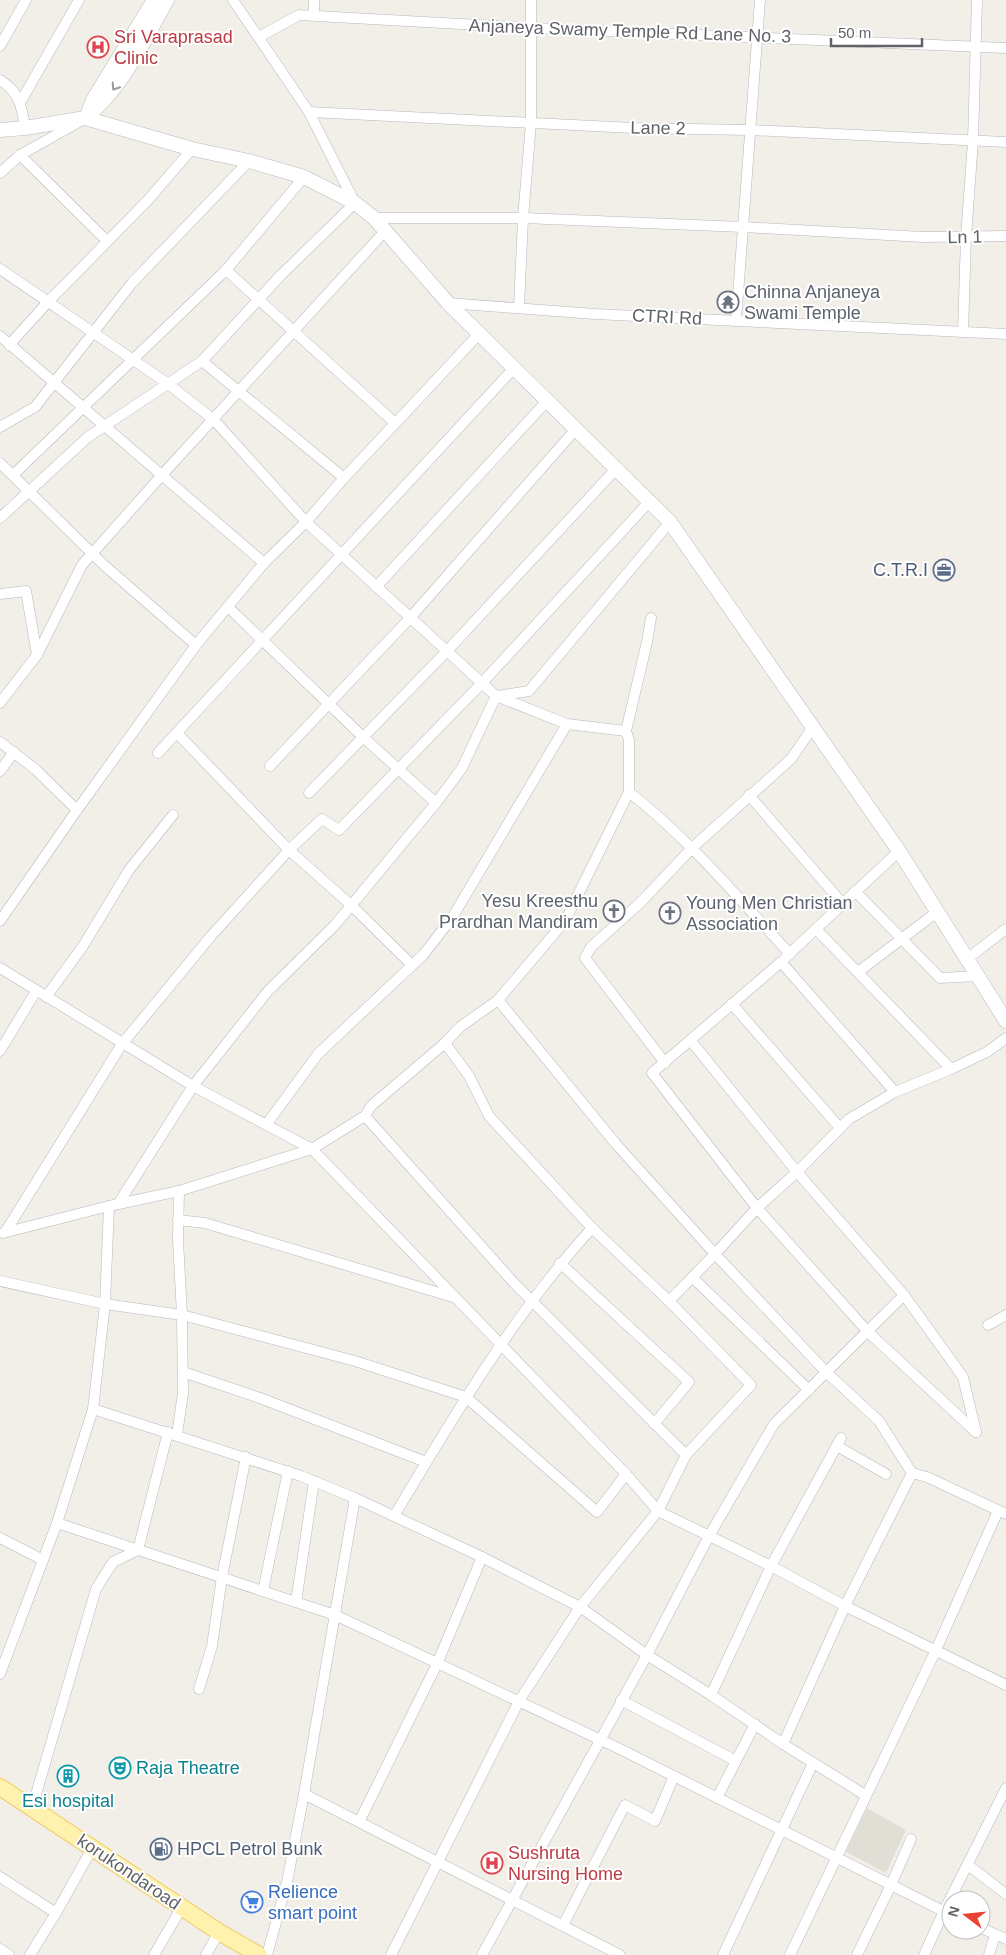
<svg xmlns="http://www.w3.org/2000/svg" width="1006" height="1955" viewBox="0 0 1006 1955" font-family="Arial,sans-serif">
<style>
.education{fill:#e1ded6}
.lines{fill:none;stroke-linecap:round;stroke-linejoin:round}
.street-casing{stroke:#b5b8bc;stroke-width:11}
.secondary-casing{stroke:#b6babf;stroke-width:15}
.primary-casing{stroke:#f2c960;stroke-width:18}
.street{stroke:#fff;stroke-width:10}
.secondary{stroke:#fff;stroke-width:14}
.primary{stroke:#fff2af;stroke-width:16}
.oneway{stroke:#979a9d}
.labels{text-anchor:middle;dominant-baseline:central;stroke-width:4;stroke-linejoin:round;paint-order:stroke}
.street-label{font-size:18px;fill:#5f6368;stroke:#fff}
.health-label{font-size:18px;fill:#be3a42;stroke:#fff;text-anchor:start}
.worship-label{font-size:18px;fill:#5b616d;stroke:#fff;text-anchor:start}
.service-label{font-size:18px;fill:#4e5e75;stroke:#fff;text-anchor:end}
.culture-label{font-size:18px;fill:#0d838f;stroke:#fff;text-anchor:start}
.shop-label{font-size:18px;fill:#366cbe;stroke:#fff;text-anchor:start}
</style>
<rect width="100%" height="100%" fill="#f1efe8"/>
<path class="education" d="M867,1808L906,1830L886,1873L846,1852Z"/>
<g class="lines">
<g class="street-casing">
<g id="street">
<path d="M314,15V0"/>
<path d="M259,37L299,15L532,28L1006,48"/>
<path d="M0,46L26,0"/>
<path d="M0,80C19,91 22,107 25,128"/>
<path d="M21,101L79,0"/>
<path d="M309,112L634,128L749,130L1006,142"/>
<path d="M20,155L107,241"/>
<path d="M0,173L20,155L79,122"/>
<path d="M374,218H523L743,227L923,237L1006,236"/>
<path d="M0,269L167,383L214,420L306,522L496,696L567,724L626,731"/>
<path d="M226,270L304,177"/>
<path d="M448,303L595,314L1006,334"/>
<path d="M519,308L523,218L531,123V0"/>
<path d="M736,321L760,0"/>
<path d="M963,332L966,237L973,141L977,0"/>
<path d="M0,336L264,563"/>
<path d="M9,345L48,302L148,200L192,149"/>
<path d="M202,361L344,478"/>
<path d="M0,427L35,407L132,283L249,161"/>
<path d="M0,463L105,566L196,645"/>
<path d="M13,475L226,270L395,423"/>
<path d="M0,518L88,437L202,361L281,275L355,203L309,112L233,0"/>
<path d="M376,587L547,401"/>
<path d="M0,594L26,591L37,655"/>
<path d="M228,607L363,737L436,803"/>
<path d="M497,696L529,691L670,522"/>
<path d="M0,703L37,655L82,565L162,475L386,230"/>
<path d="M177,733L289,850L351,905L412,965"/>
<path d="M0,742L35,769L77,810"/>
<path d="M158,753L514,368"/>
<path d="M270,766L410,618L576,429"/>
<path d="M0,771L14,752"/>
<path d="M629,792C689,839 738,898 790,954"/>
<path d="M309,793L447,651L616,469"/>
<path d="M749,795L842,903"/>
<path d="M855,891L940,978L978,976"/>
<path d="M0,921L77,810L196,645L264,563L306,522L344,478L479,334"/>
<path d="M816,929L951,1069L895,1092"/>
<path d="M785,958L899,851"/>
<path d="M967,959L1006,929"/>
<path d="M0,968L193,1086L312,1149L626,1474L658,1511L771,1566L845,1606L1006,1685"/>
<path d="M858,972L937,912"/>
<path d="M46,997L83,946L129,870L173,815"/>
<path d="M498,1000L616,1144L715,1254L826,1372L879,1421L912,1473L927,1477L1006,1514"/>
<path d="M732,1004L840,1128"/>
<path d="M691,1041L797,1172L904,1295L963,1377L976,1432"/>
<path d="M0,1051L36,991"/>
<path d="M665,1063L585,958L591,947L640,903L692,848L791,759L813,727"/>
<path d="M951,1069L987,1052L1006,1038"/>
<path d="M365,1116L514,1283L686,1455"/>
<path d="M266,1125L318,1054L423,955L452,918L567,724"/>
<path d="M118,1204L193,1086L268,991L335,925L436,803L462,768L496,696"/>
<path d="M178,1220L205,1223L453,1297"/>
<path d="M6,1231L122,1044L211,936L289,850L322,819L339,830L482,683L649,502"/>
<path d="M3,1233L109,1206L179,1191L312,1149L365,1116L371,1106L445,1043L460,1027L498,1000L565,921L629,792V740L626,731L647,642L651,618"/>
<path d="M560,1263L689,1382L654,1424"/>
<path d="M693,1278L809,1390"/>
<path d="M0,1281L105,1304L182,1315L355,1361L466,1397L597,1512L626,1474"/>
<path d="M669,1301L715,1254L757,1208L797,1172L849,1119L895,1092L781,962L652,1073L757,1208L868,1332L976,1432"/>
<path d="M988,1325L1006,1315"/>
<path d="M183,1372L260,1398L426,1462"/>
<path d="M93,1409L301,1476L355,1498L482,1557L580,1607L647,1655L711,1695L783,1744L865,1795"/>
<path d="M177,1435L183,1393L182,1315L178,1240L179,1191"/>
<path d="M837,1446L886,1474"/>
<path d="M394,1516C454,1416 513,1315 592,1228"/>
<path d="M57,1523L335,1615L620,1749L951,1915"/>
<path d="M0,1538L43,1560"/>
<path d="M263,1591L288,1471"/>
<path d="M296,1602L314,1481"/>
<path d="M0,1674L57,1523L93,1409L105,1304L109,1206"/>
<path d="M199,1689L212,1646L222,1577L246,1457"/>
<path d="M711,1695L771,1566L841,1438"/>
<path d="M621,1700L736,1761"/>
<path d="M783,1744L845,1606L912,1473"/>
<path d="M304,1794L620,1955"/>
<path d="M717,1798L755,1724"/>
<path d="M32,1808L96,1589L113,1562L138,1550L168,1432"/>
<path d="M359,1822L437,1664L482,1557"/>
<path d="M968,1865L1006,1894"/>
<path d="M0,1877L56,1913"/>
<path d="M563,1925L625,1805L655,1821L674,1776"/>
<path d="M981,1928L1006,1939"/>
<path d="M0,1949L9,1955"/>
<path d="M30,1955L56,1913L93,1847"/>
<path d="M154,1955L182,1907"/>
<path d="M206,1955L219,1932"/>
<path d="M267,1955L287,1882L304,1794L355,1498"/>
<path d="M391,1955L519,1701L580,1607L658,1511L686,1455L751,1385L669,1301L592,1228L489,1116L469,1076L445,1043"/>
<path d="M482,1955L647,1655L709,1536L774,1424L904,1295"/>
<path d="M723,1955L813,1763"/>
<path d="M790,1955L936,1650L998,1511"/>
<path d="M857,1955L891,1885L911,1839"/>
<path d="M924,1955L944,1911L1006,1788"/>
<path d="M989,1955L995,1935"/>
</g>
</g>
<g class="secondary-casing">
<g id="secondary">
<path d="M88,113L93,100L154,0"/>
<path d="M85,118C122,89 144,41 167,0"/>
<path d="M0,130L25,128L85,118L192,149L249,161L304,177L355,203L374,218L448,303L670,522L899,851L1006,1021"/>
</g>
</g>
<g class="primary-casing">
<path id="primary" d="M0,1787L219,1932L259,1955"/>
</g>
<use href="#street" class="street"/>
<use href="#secondary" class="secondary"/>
<use href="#primary" class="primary"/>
</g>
<defs><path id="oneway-chevron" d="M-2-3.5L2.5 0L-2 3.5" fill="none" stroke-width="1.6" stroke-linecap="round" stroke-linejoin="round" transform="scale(1.25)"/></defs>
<use class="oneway" href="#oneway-chevron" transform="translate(115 87) rotate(123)"/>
<defs>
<g id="hospital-ring" transform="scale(1.125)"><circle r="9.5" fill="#fff" stroke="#e0444e" stroke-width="1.5"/><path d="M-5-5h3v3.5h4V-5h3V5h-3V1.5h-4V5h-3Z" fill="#e0444e"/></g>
<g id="temple-ring" transform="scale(1.125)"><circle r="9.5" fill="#fff" stroke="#6b7280" stroke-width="1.5"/><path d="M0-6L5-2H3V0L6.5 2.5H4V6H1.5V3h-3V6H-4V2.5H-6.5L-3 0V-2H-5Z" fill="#6b7280"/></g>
<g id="office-ring" transform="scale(1.125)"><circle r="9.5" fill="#fff" stroke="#5c6f8a" stroke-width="1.5"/><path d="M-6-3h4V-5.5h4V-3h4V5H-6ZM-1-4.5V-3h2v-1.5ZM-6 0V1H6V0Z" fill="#5c6f8a"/></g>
<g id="church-ring" transform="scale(1.125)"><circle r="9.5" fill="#fff" stroke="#6b7280" stroke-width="1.5"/><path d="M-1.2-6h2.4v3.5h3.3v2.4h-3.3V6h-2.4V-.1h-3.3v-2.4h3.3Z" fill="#6b7280"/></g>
<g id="theatre-ring" transform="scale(1.125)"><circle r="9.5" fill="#fff" stroke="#0f9aa8" stroke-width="1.5"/><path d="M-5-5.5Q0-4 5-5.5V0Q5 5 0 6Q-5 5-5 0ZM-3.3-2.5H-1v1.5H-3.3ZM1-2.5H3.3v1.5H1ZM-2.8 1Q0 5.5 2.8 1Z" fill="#0f9aa8"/></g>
<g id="building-ring" transform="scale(1.125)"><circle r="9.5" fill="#fff" stroke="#0f9aa8" stroke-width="1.5"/><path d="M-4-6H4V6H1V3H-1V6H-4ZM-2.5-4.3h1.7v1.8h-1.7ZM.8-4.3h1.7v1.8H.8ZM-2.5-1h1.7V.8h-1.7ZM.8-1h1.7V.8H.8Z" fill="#0f9aa8"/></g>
<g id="fuel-ring" transform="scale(1.125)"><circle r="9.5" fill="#fff" stroke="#5c6f8a" stroke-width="1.5"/><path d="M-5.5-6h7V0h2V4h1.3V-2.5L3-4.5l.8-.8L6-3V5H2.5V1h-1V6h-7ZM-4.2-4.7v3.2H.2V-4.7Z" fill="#5c6f8a"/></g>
<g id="supermarket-ring" transform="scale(1.125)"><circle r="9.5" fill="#fff" stroke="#3f7fe0" stroke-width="1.5"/><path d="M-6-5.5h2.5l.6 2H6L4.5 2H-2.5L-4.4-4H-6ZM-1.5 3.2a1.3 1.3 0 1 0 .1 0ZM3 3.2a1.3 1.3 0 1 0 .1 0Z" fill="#3f7fe0"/></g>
</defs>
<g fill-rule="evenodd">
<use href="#hospital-ring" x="98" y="47"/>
<use href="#temple-ring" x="728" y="302"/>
<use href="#office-ring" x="944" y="570"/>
<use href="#church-ring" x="614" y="911"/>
<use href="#church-ring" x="670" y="913"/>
<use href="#theatre-ring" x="120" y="1768"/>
<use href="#building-ring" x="68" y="1776"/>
<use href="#fuel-ring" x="161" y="1849"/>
<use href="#hospital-ring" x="492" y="1863"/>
<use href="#supermarket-ring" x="252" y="1902"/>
</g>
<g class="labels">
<g class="street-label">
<text transform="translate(630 31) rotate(2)">Anjaneya Swamy Temple Rd Lane No. 3</text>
<text transform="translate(658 128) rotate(1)">Lane 2</text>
<text transform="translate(965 237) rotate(-1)">Ln 1</text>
<text transform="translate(667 317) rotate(3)">CTRI Rd</text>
<text transform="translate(129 1872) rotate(34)">korukondaroad</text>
</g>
<g class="health-label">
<text x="114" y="37">Sri Varaprasad<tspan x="114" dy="21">Clinic</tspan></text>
<text x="508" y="1853">Sushruta<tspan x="508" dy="21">Nursing Home</tspan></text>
</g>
<g class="worship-label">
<text x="744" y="292">Chinna Anjaneya<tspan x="744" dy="21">Swami Temple</tspan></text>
<text x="598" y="901" text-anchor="end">Yesu Kreesthu<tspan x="598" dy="21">Prardhan Mandiram</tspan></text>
<text x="686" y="903">Young Men Christian<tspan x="686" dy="21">Association</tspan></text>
</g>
<g class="service-label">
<text x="928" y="570">C.T.R.I</text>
<text x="177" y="1849" text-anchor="start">HPCL Petrol Bunk</text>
</g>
<g class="culture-label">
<text x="136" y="1768">Raja Theatre</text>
<text x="68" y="1801" text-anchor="middle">Esi hospital</text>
</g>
<g class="shop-label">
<text x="268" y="1892">Relience<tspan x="268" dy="21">smart point</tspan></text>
</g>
</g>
<g transform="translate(966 1915) rotate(286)"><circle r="24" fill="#ffffff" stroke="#bfc1c3"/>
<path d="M0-4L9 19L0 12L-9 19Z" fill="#ea4335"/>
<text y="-8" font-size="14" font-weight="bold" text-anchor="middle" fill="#5f6368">N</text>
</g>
<path d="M831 38v8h91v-8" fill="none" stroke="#5f6368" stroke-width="2.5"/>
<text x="838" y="38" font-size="15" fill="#5f6368" stroke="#ffffff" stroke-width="4" paint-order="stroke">50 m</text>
</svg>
